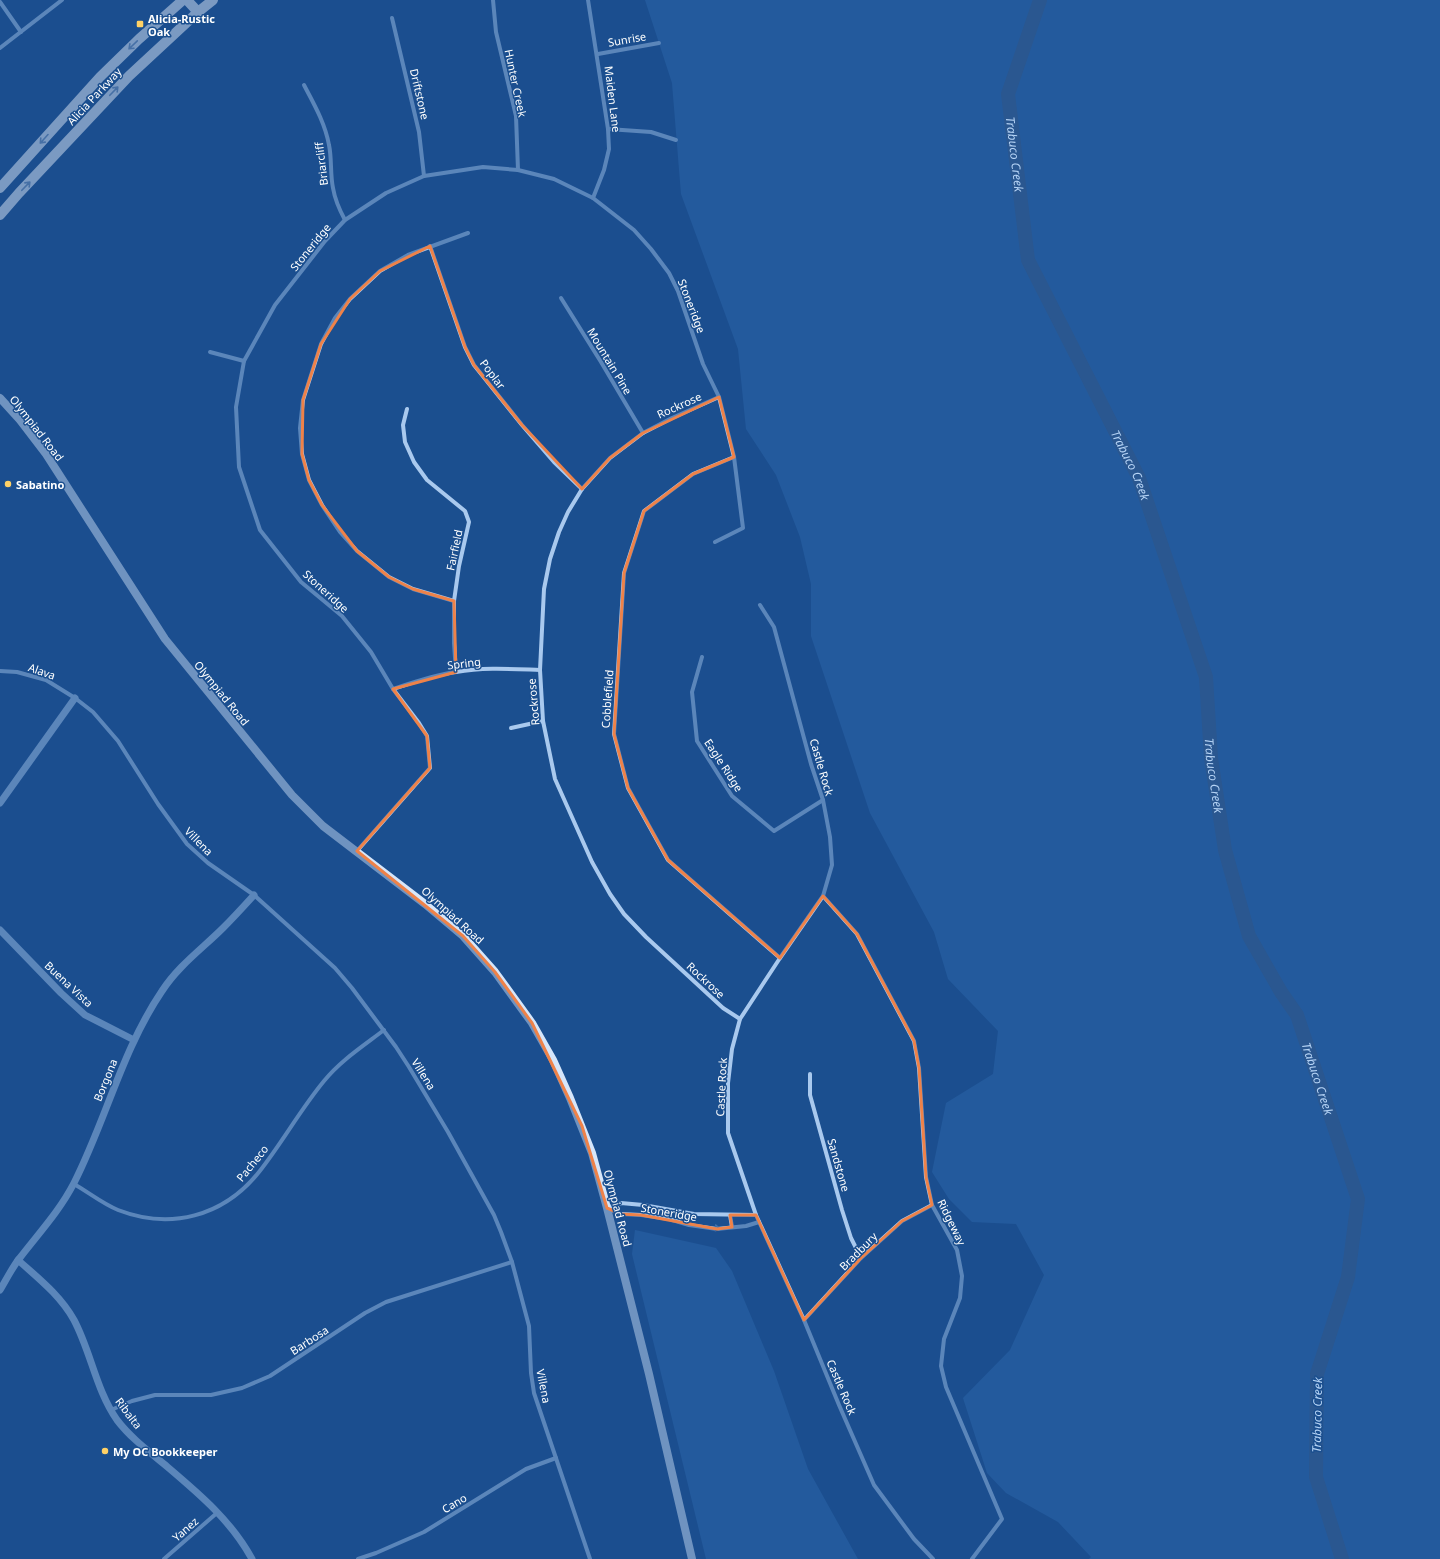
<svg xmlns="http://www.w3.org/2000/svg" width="1440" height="1559" viewBox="0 0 1440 1559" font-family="'Noto Sans',sans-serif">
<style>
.green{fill:#2e69ad}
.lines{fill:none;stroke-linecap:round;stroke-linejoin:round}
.river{stroke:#3c6290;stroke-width:14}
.minor{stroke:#a9c9ee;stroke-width:4}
.tertiary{stroke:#a9c9ee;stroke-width:7}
.secondary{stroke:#d6e6fa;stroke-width:8}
.primary{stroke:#f0f6ff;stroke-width:10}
.oneway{stroke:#7b9ac1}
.oneway2{stroke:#4674ac}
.marked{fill:none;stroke:#ee8249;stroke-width:3;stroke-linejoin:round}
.poi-dot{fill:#ffd166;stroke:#1b4f8f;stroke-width:1.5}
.labels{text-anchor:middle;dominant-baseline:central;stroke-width:3;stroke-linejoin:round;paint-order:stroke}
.poi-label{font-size:11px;font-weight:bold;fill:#fff;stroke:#1b4f8f;text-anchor:start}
.street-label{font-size:11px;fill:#fff;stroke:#1b4f8f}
.water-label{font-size:12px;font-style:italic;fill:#b5d3f5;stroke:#1b4f8f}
</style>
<rect width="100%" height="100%" fill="#1b4f8f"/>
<g class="green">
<path d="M645,0H1440V1559H1089L1091,1557L1058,1522L1006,1493L987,1473L963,1398L1010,1350L1044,1275L1016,1224L972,1222L949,1199L932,1172L946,1103L993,1074L998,1031L948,979L934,932L870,813L811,636V584L800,537L776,475L746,429L738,349L681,194L672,83Z"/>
<path d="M635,1230L716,1248L732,1271L774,1371L808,1469L858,1559H706L632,1254Z"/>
</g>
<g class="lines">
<path class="river" id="s1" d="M1040,0L1008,94L1028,260L1139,478L1206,677L1211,758L1225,850L1249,936L1281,992L1297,1015L1358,1199L1348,1277L1317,1374L1316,1477L1342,1559"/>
<g class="minor">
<path d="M493,0L496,32L516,116L518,170"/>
<path d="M588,0L608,129L609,149L604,170L593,198"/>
<path d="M0,2L21,32"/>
<path d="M392,18L419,132L424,176"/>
<path d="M0,48L62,0"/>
<path d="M598,54L659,43"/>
<path d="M304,85C314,104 325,123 329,145C332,159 330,174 333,188C335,200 339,209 345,220"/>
<path d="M608,129L651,132L676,140"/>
<path d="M430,246L465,347L474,365L522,425L554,462L582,489"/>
<path d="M561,298L601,362L643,433"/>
<path d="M210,352L244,361"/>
<path d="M719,397L672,418L643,433L610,458L582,489L568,512L559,532L550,559L544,589L540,670L543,721L555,779L592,862L610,894L624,914L646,937L723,1008L740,1019"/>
<path d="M407,409L403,425L405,442L414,462L427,480L465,511L469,522L459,566L454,601V643L456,672"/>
<path d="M734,457L693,474L644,511L624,573L614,734L628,788L668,860L780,958"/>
<path d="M454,601L413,589L389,577L357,551L340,532L322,505L309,480L302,454L300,428L303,400L321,344L335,318L350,299L380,271L408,255L468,233"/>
<path d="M760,605L774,627L811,764L823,800L830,837L832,865L823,896L780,958L740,1019L732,1049L728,1083V1133L756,1215L804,1320L839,1405L874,1485L914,1539L933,1559"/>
<path d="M702,657L692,692L697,741L732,796L774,831L823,800"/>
<path d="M0,671L17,672L46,680L75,698L93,712L118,741L158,804L187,844L208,863L254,895L335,968L352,988L396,1047L409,1067L448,1132L494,1215L501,1232L512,1262L529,1326L531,1373L534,1393L590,1559"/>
<path d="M393,689C414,682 434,675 456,672C484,667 512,669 540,670"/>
<path d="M511,728L543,721"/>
<path d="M357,851L430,768L427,736L419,723L393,689L371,652L342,616L301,582L260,530L239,467L236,407L244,361L275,305L325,241L345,220L386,193L424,176L483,167L518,170L554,179L593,198L634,230L651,249L669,273L678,291L703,364L719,397L734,457L743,528L715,542"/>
<path d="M823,896L857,934L914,1041L919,1068L926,1177L932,1205L957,1250L962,1276L960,1298L944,1339L941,1366L946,1387L1002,1519L972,1559"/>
<path d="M810,1074V1095L842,1210L851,1238L861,1258"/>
<path d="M74,1184C88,1192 103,1204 118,1210C170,1230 223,1217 259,1172C282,1143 300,1110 324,1081C340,1061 363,1046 384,1030"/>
<path d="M607,1208L621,1203L643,1205L694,1214L756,1215"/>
<path d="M608,1209L621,1214L641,1215L669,1219L689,1225L717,1229L746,1226L759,1222"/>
<path d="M730,1215L732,1227"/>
<path d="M804,1320L861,1258L902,1221L932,1205"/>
<path d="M111,1410L132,1401L155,1395H211L242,1388L270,1376L365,1313L386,1302L512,1262"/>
<path d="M164,1559L218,1512"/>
<path d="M358,1559L376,1553L424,1532L526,1469L556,1458"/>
</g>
<g class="tertiary">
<path d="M0,803L75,698"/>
<path d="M0,930L61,993L85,1015L134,1040"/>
<path d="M18,1260C38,1278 60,1295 74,1320C91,1352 96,1390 117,1420C130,1437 147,1450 164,1464C197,1492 231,1520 252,1559"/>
<path d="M0,1290C6,1280 12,1268 19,1259C38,1234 59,1212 74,1183C106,1120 122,1050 162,991C178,966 203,948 223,928C234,917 244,906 254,895"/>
</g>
<path class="secondary" d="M0,398L20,420L46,454L165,639L292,795L323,826L425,904L463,936L495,972L532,1023L553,1060L570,1098L592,1153L607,1208L649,1374L692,1559"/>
<g class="primary">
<path d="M187,0L198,12"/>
<path d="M0,188L100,77L139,39L183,0"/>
<path d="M0,215L19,193L129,76L198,12L213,0"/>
</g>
</g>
<defs><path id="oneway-shaft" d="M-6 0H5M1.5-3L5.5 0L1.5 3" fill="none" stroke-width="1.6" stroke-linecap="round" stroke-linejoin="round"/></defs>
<g class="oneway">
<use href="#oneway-shaft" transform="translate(133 45) rotate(136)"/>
<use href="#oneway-shaft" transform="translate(114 91) rotate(-46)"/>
<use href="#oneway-shaft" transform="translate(44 139) rotate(132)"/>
<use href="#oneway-shaft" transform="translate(26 186) rotate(-46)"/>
</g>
<use class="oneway2" href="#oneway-shaft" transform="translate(714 1228) rotate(4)"/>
<path d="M0 0H1440V1559H0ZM430,246L465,347L474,365L522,425L582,489L610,458L643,433L719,397L734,457L693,474L644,511L624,573L614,734L628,788L668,860L780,958L823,896L857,934L914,1041L919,1068L926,1177L932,1205L902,1221L861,1258L804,1320L756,1215H730L732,1227L717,1229L641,1215L621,1214L607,1208L582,1126L532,1023L495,972L463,936L357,851L430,768L427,736L393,689L456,672L454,601L413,589L389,577L357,551L322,505L309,480L302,454L303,400L321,344L350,299L380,271Z" fill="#1b4f8f" fill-opacity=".55" fill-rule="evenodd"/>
<path class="marked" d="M430,246L465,347L474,365L522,425L582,489L610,458L643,433L719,397L734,457L693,474L644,511L624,573L614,734L628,788L668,860L780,958L823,896L857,934L914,1041L919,1068L926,1177L932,1205L902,1221L861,1258L804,1320L756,1215H730L732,1227L717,1229L641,1215L621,1214L607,1208L582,1126L532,1023L495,972L463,936L357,851L430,768L427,736L393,689L456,672L454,601L413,589L389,577L357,551L322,505L309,480L302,454L303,400L321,344L350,299L380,271Z"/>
<g class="poi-dot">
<rect x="136" y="20" width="8" height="8" rx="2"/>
<circle cx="8" cy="484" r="4"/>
<circle cx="105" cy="1451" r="4"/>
</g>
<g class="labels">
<g class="poi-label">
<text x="148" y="18">Alicia-Rustic<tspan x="148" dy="13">Oak</tspan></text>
<text x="16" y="484">Sabatino</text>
<text x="113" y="1451">My OC Bookkeeper</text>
</g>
<g class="street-label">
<text transform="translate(627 39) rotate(-10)">Sunrise</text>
<text transform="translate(516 83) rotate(78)">Hunter Creek</text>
<text transform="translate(420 94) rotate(77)">Driftstone</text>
<text transform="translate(94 96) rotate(-47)">Alicia Parkway</text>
<text transform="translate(613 99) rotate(83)">Maiden Lane</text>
<text transform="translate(321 164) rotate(-97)">Briarcliff</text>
<text transform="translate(310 247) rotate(-51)">Stoneridge</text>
<text transform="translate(692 306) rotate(69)">Stoneridge</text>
<text transform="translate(610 361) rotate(59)">Mountain Pine</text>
<text transform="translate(493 374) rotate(53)">Poplar</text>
<text transform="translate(679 405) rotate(-24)">Rockrose</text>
<text transform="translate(37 428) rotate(52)">Olympiad Road</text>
<text transform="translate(454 550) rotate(-78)">Fairfield</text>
<text transform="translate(326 591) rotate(42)">Stoneridge</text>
<text transform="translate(464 663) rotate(-7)">Spring</text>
<text transform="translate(42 671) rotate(19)">Alava</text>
<text transform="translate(222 693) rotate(51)">Olympiad Road</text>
<text transform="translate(607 699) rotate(-86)">Cobblefield</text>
<text transform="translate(533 702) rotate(-95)">Rockrose</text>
<text transform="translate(724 765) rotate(57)">Eagle Ridge</text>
<text transform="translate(822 767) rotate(74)">Castle Rock</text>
<text transform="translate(199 841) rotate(45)">Villena</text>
<text transform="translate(453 915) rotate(42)">Olympiad Road</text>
<text transform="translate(706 980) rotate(43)">Rockrose</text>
<text transform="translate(69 984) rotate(43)">Buena Vista</text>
<text transform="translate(424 1074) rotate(58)">Villena</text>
<text transform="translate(105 1080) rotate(-68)">Borgona</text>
<text transform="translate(721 1087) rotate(-87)">Castle Rock</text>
<text transform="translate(252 1163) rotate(-51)">Pacheco</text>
<text transform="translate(839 1165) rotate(74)">Sandstone</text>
<text transform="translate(618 1208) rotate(75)">Olympiad Road</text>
<text transform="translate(669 1212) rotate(10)">Stoneridge</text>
<text transform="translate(952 1222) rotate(64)">Ridgeway</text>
<text transform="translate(858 1251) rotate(-45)">Bradbury</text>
<text transform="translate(309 1340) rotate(-33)">Barbosa</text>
<text transform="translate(544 1386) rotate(79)">Villena</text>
<text transform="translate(842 1387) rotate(67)">Castle Rock</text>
<text transform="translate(129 1413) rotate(53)">Ribalta</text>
<text transform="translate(454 1503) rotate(-31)">Cano</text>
<text transform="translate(185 1529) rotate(-41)">Yanez</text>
</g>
<g class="water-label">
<text stroke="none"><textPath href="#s1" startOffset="160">Trabuco Creek</textPath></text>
<text stroke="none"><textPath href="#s1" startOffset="496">Trabuco Creek</textPath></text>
<text stroke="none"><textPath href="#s1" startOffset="820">Trabuco Creek</textPath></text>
<text stroke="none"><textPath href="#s1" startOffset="1144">Trabuco Creek</textPath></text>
<text transform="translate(1317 1415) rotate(-89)">Trabuco Creek</text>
</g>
</g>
</svg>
